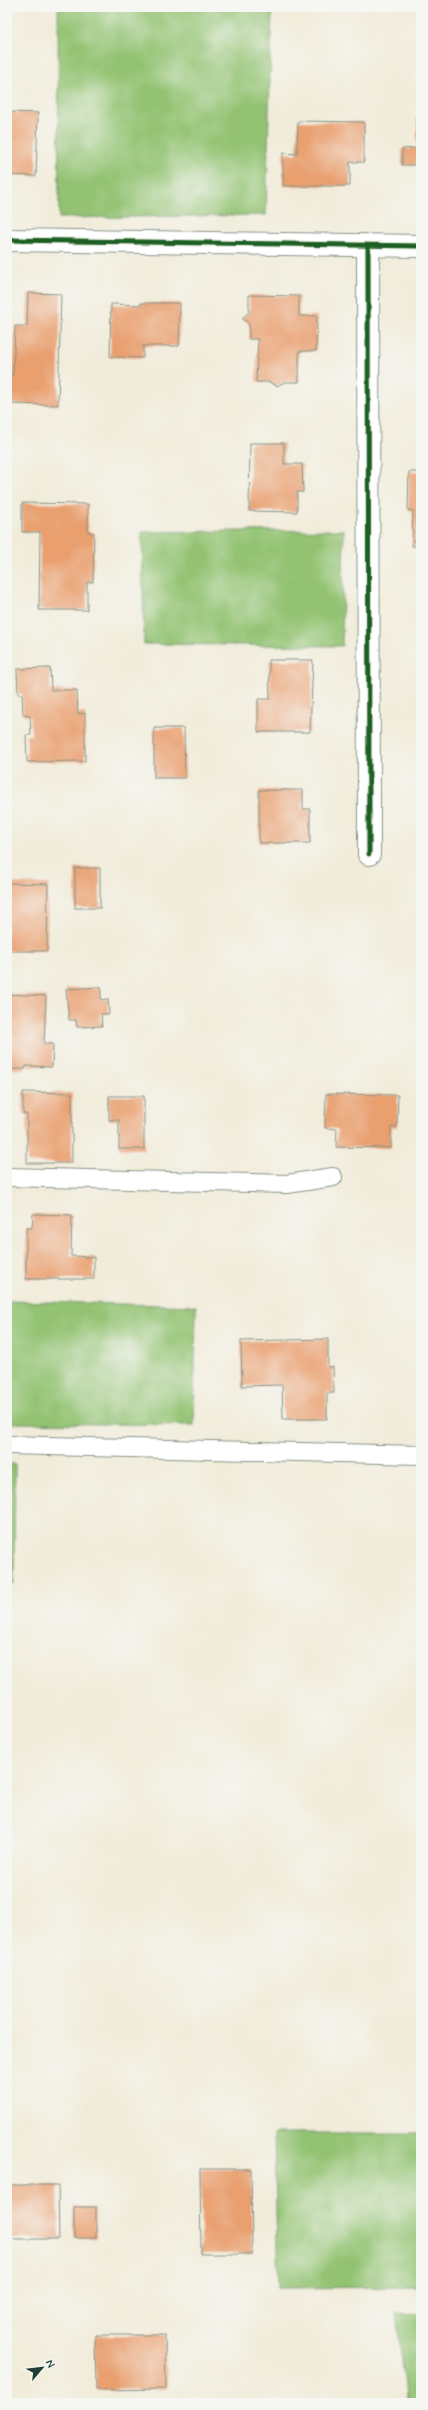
<svg xmlns="http://www.w3.org/2000/svg" width="428" height="2410" viewBox="0 0 428 2410" font-family="Mynerve,sans-serif">
<style>
.green{fill:#93c372;stroke:#598053}
.building{fill:#e99f6e}
.lines{fill:none;stroke-linecap:round;stroke-linejoin:round}
.service-casing{stroke:#889487;stroke-width:20}
.minor-casing{stroke:#889487;stroke-width:24}
.service{stroke:#fff;stroke-width:18}
.minor{stroke:#fff;stroke-width:22}
.cycleway-casing{stroke:#f6f6f2;stroke-width:8}
.cycleway{stroke:#1b5e20;stroke-width:5}
</style>
<rect width="100%" height="100%" fill="#f6f6f2"/>
<filter id="ink" filterUnits="userSpaceOnUse"><feTurbulence type="fractalNoise" baseFrequency=".025" numOctaves="2"/><feDisplacementMap in="SourceGraphic" scale="8" xChannelSelector="R" yChannelSelector="G"/><feConvolveMatrix kernelMatrix="1 2 1 2 8 2 1 2 1" color-interpolation-filters="sRGB"/></filter>
<filter id="wash" filterUnits="userSpaceOnUse"><feTurbulence type="fractalNoise" baseFrequency=".012" numOctaves="4" result="noise"/><feDisplacementMap in="SourceGraphic" scale="16" xChannelSelector="R" yChannelSelector="G"/><feGaussianBlur stdDeviation="0.9" result="paint"/><feColorMatrix in="noise" values="0 0 0 0 0 0 0 0 0 0 0 0 0 0 0 0 0 1.4 0 .05"/><feComposite in="paint" operator="in"/></filter>
<g filter="url(#wash)">
<rect width="100%" height="100%" fill="#f1ecda"/>
<g class="green">
<path d="M58,9H272L266,215L59,218Z"/>
<path d="M344,530L342,646L144,644L142,532Z"/>
<path d="M9,1301L196,1306L194,1425L10,1423Z"/>
<path d="M7,1464H15L14,1584L7,1585Z"/>
<path d="M274,2133H421V2287L278,2288Z"/>
<path d="M396,2313L421,2314V2403H407Z"/>
</g>
<g id="blocks">
<g class="building">
<path d="M7,112L38,113L36,176L7,175Z"/>
<path d="M417,119H421V173H418V165H402V149L417,148Z"/>
<path d="M298,121L364,122V162H350V186H283V153L297,154Z"/>
<path d="M28,293L61,294L58,405L7,404V375H13L15,326H27Z"/>
<path d="M249,295L299,296V316H317L316,351H299V382H285L277,386L269,382H256L258,339H249V324L242,318L249,312Z"/>
<path d="M141,303H180L179,346H143V358L110,357L111,304L141,305Z"/>
<path d="M420,392H421V418H418Z"/>
<path d="M250,443H284V464H302L303,492H297V512L249,511Z"/>
<path d="M409,472H421V547L412,546L413,511L408,510Z"/>
<path d="M22,503L88,504V532L94,533L93,582H87V610H39L40,532H22Z"/>
<path d="M269,660H313L310,732H258V699H270Z"/>
<path d="M50,668L51,690H77L78,714L85,713V761L27,762L26,735H31L30,716L23,715L22,694H18L17,669Z"/>
<path d="M154,728H184L185,778H154Z"/>
<path d="M259,790H303V809H310V843H259Z"/>
<rect x="75" y="868" width="25" height="40"/>
<path d="M7,883L48,884L47,951H7Z"/>
<path d="M101,987V1000L108,999L109,1014H101L102,1026L77,1027L76,1020H69L66,989Z"/>
<path d="M7,994L46,996L44,1044H53L52,1067L26,1066L25,1069H7Z"/>
<path d="M23,1092L72,1093V1163H27V1114H23Z"/>
<path d="M326,1094L398,1095L397,1127H391V1148L336,1147L337,1129L325,1128Z"/>
<path d="M109,1096H144V1149H119V1120H109Z"/>
<path d="M33,1214L72,1215L71,1256L94,1257V1279H26V1228H32Z"/>
<path d="M328,1339V1367H333L334,1393H327V1419H283L282,1385L242,1386L241,1341Z"/>
<path d="M200,2169H251L252,2254H201Z"/>
<path d="M7,2185H58L59,2239H7Z"/>
<rect x="74" y="2207" width="22" height="31"/>
<path d="M95,2335H165L166,2389L96,2390Z"/>
</g>
</g>
</g>
<g filter="url(#ink)">
<use href="#blocks" fill-opacity="0" stroke="#889487" stroke-width="1"/>
<g class="lines">
<g class="service-casing">
<g id="service">
<path d="M7,1177L287,1184L333,1177"/>
<path d="M7,1445L421,1455"/>
</g>
</g>
<g class="minor-casing">
<g id="minor">
<path d="M7,240L421,246"/>
<path d="M368,246L369,854"/>
</g>
</g>
<use href="#service" class="service"/>
<use href="#minor" class="minor"/>
<g class="cycleway-casing">
<g id="cycleway">
<path d="M7,240L421,246"/>
<path d="M368,246L369,854"/>
</g>
</g>
<use href="#cycleway" class="cycleway"/>
</g>
</g>
<rect width="428" height="2410" fill="none" stroke="#f6f6f2" stroke-width="24"/>
<g transform="translate(42 2368) rotate(62)" stroke="#f6f6f2" stroke-width="3" paint-order="stroke">
<path d="M0-3L7 15L0 10L-7 15Z" fill="#1f3d34"/>
<text y="-6" font-size="11" font-weight="bold" text-anchor="middle" fill="#1f3d34">N</text>
</g>
</svg>
